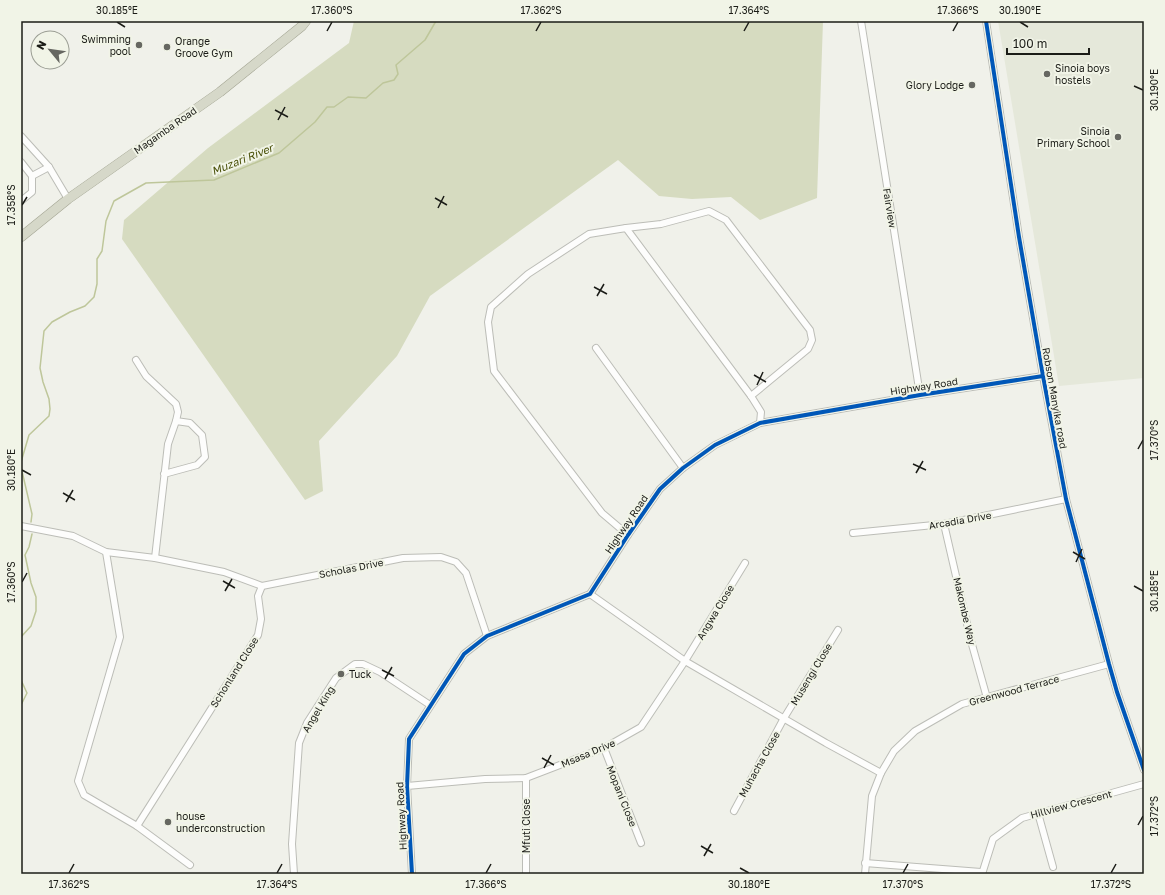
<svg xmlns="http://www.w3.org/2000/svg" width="1165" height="895" viewBox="0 0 1165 895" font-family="'Golos Text',sans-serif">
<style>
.built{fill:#e5e8da}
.green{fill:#d6dbc0}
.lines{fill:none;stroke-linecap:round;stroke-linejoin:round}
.stream{stroke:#bec69a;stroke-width:1.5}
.minor-casing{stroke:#bcbdb7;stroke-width:8}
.highway-casing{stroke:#a4a694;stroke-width:10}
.minor{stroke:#fdfdfc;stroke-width:6}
.highway{stroke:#d6d8c9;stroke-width:9}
.cycleway-casing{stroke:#f1f4e7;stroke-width:6}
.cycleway{stroke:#0057b8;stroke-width:4}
.ticks{fill:none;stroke:#1b1c17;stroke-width:1.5}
.poi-dot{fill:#666761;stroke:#f1f4e7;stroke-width:1.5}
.labels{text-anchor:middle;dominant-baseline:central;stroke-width:4;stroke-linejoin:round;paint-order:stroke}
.poi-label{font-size:10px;fill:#1b1c17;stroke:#f1f4e7;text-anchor:start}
.street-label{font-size:10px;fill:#1b1c17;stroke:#f1f4e7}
.water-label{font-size:11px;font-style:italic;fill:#4a510a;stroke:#f1f4e7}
.neatline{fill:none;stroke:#1b1c17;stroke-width:1.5}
.ticks-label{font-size:10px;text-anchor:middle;fill:#1b1c17}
</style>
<rect width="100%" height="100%" fill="#f0f1ea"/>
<path class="built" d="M998,21H1144V378L1059,386Z"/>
<path class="green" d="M354,21H823L817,198L760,220L731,197L692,199L659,196L618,160L430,296L397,356L319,441L323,491L305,500L122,239L124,220L208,148L349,43Z"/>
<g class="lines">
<g class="stream">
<path d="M21,462L29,435L49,416L50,409L49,399L43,382L40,368L44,331L52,322L70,312L85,306L94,297L97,284V259L102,251L106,221L114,201L146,183L214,180L279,153L315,122L327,107H334L348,97L366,98L383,83L394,80L398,74L396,65L425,40L436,21"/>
<path d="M21,467L32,514L31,522"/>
<path d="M21,637L31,626L36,611V597L31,583L25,555L29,547L32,534"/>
<path d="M21,680L27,693L21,705"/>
</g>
<g class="minor-casing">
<g id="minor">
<path d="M861,21L920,395"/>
<path d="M986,21L1019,237L1043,376L1066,499L1109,664L1117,692L1144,770"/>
<path d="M21,136L49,167L68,199"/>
<path d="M21,162L32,176"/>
<path d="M21,201L32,192V176L49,167"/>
<path d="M626,228L661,224L709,211L726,220L810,330L812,340L808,349L751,396"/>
<path d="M596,348L683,468"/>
<path d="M136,360L146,376L176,404L178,412L176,421"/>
<path d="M944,524L971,641L987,698"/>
<path d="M21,526L73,536L106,552L155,558L224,572L262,586L258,596L261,619L258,635L137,826L190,865"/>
<path d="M853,533L944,524L1066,499"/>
<path d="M628,535L602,513L494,371L488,322L491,307L528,274L589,234L626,228L751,396L761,412L760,423"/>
<path d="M106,552L120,637L78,781L84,795L137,826"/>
<path d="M155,558L168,444L176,421L190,423L202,435L205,457L197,465L164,474"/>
<path d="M262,586L403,558L441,557L456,562L466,573L487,636"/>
<path d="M590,594L685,661L826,743L881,773"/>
<path d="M604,748L641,843"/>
<path d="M407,786L485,779L526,778L604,748L641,727L685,661L745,563"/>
<path d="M734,811L784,718L838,630"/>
<path d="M1038,813L1053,867"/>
<path d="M865,863L981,872"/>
<path d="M294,874L292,844L299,743L307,723L336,678L355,664H363L380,672L430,705"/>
<path d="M412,874L407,786L409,739L464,654L487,636L590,594L628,535L660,489L683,468L715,445L760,423L920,395L1043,376"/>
<path d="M526,874V778"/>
<path d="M865,874L872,796L881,773L894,751L915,731L962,704L1109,664"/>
<path d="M982,874L993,839L1022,818L1144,784"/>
</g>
</g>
<g class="highway-casing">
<path id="highway" d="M21,237L68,199L220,92L302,26L306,21"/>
</g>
<use href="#minor" class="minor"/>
<use href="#highway" class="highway"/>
<g class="cycleway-casing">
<g id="cycleway">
<path d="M986,21L1019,237L1043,376L1066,499L1109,664L1117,692L1144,770"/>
<path d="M412,874L407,786L409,739L464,654L487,636L590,594L628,535L660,489L683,468L715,445L760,423L920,395L1043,376"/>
</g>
</g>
<use href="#cycleway" class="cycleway"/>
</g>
<path class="ticks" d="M117,22L125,27M1020,22L1028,27M327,31L332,22M536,31L541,22M744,31L749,22M953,31L958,22M1134,86L1143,90M275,110L288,117M278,120L285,107M435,198L447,205M22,205L27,197M438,208L444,196M594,287L607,294M597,296L604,284M754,375L766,382M757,385L763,372M1138,449L1143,440M913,464L926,470M22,470L31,475M916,473L923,461M63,493L75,500M66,502L73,490M1073,552L1085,559M1076,562L1082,549M223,581L235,588M22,582L27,573M1134,586L1143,591M225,591L232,579M382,670L394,676M385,679L392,667M542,758L554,765M544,768L551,755M1138,825L1143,816M701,846L713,853M704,856L711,844M740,868L749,873M69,873L74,864M277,873L282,864M486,873L491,864M903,873L908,864M1111,873L1116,864"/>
<g class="poi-dot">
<circle cx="139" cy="45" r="4"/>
<circle cx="167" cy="47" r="4"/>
<circle cx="1047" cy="74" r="4"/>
<circle cx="972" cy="85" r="4"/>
<circle cx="1118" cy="137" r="4"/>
<circle cx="341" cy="674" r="4"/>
<circle cx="168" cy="822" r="4"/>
</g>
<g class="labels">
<g class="poi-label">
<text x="131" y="39" text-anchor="end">Swimming<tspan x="131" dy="12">pool</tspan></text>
<text x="175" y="41">Orange<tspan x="175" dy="12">Groove Gym</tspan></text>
<text x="1055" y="68">Sinoia boys<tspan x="1055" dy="12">hostels</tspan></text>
<text x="964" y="85" text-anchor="end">Glory Lodge</text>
<text x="1110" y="131" text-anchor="end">Sinoia<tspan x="1110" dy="12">Primary School</tspan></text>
<text x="349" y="674">Tuck</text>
<text x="176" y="816">house<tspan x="176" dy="12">underconstruction</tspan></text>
</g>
<g class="street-label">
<text transform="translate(165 130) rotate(-35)">Magamba Road</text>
<text transform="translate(890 208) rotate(81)">Fairview</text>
<text transform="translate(924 386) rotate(-9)">Highway Road</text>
<text transform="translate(1055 398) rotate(80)">Robson Manyika road</text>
<text transform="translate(960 520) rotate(-10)">Arcadia Drive</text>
<text transform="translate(626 524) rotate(-56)">Highway Road</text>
<text transform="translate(351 568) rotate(-11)">Scholas Drive</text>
<text transform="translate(965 611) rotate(77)">Makombe Way</text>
<text transform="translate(715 612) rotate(-59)">Angwa Close</text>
<text transform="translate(234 672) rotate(-58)">Schonland Close</text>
<text transform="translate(811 674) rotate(-59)">Musengi Close</text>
<text transform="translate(1014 690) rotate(-15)">Greenwood Terrace</text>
<text transform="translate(318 709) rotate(-59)">Angel King</text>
<text transform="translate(588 753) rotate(-23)">Msasa Drive</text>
<text transform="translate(759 764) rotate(-61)">Muhacha Close</text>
<text transform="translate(622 796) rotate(68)">Mopani Close</text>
<text transform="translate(1071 804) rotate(-15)">Hillview Crescent</text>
<text transform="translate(401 816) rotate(-93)">Highway Road</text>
<text transform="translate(526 826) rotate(-90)">Mfuti Close</text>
</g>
<g class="water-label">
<text transform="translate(242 159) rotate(-22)">Muzari River</text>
</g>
</g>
<rect width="1165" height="895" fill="none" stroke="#f1f4e7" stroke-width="44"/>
<g transform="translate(50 50) rotate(299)"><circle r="19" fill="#f1f4e7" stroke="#9b9e94"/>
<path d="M0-3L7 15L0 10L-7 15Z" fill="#666761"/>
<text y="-6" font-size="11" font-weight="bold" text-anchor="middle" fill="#1b1c17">N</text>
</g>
<path d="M1007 48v6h82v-6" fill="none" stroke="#1b1c17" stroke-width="2"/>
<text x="1013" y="48" font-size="12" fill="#1b1c17" stroke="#f1f4e7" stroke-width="3" paint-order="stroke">100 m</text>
<rect x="22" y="22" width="1121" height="851" class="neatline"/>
<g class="ticks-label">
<text x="117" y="14">30.185°E</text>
<text x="332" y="14">17.360°S</text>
<text x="541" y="14">17.362°S</text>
<text x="749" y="14">17.364°S</text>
<text x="958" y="14">17.366°S</text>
<text x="1020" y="14">30.190°E</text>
<text transform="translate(1154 90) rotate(-90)" y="4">30.190°E</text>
<text transform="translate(11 205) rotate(-90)" y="4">17.358°S</text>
<text transform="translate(1154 440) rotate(-90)" y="4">17.370°S</text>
<text transform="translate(11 470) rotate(-90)" y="4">30.180°E</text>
<text transform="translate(11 582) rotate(-90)" y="4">17.360°S</text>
<text transform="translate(1154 591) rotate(-90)" y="4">30.185°E</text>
<text transform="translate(1154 816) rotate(-90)" y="4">17.372°S</text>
<text x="69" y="888">17.362°S</text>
<text x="277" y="888">17.364°S</text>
<text x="486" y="888">17.366°S</text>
<text x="749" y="888">30.180°E</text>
<text x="903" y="888">17.370°S</text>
<text x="1111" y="888">17.372°S</text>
</g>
</svg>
